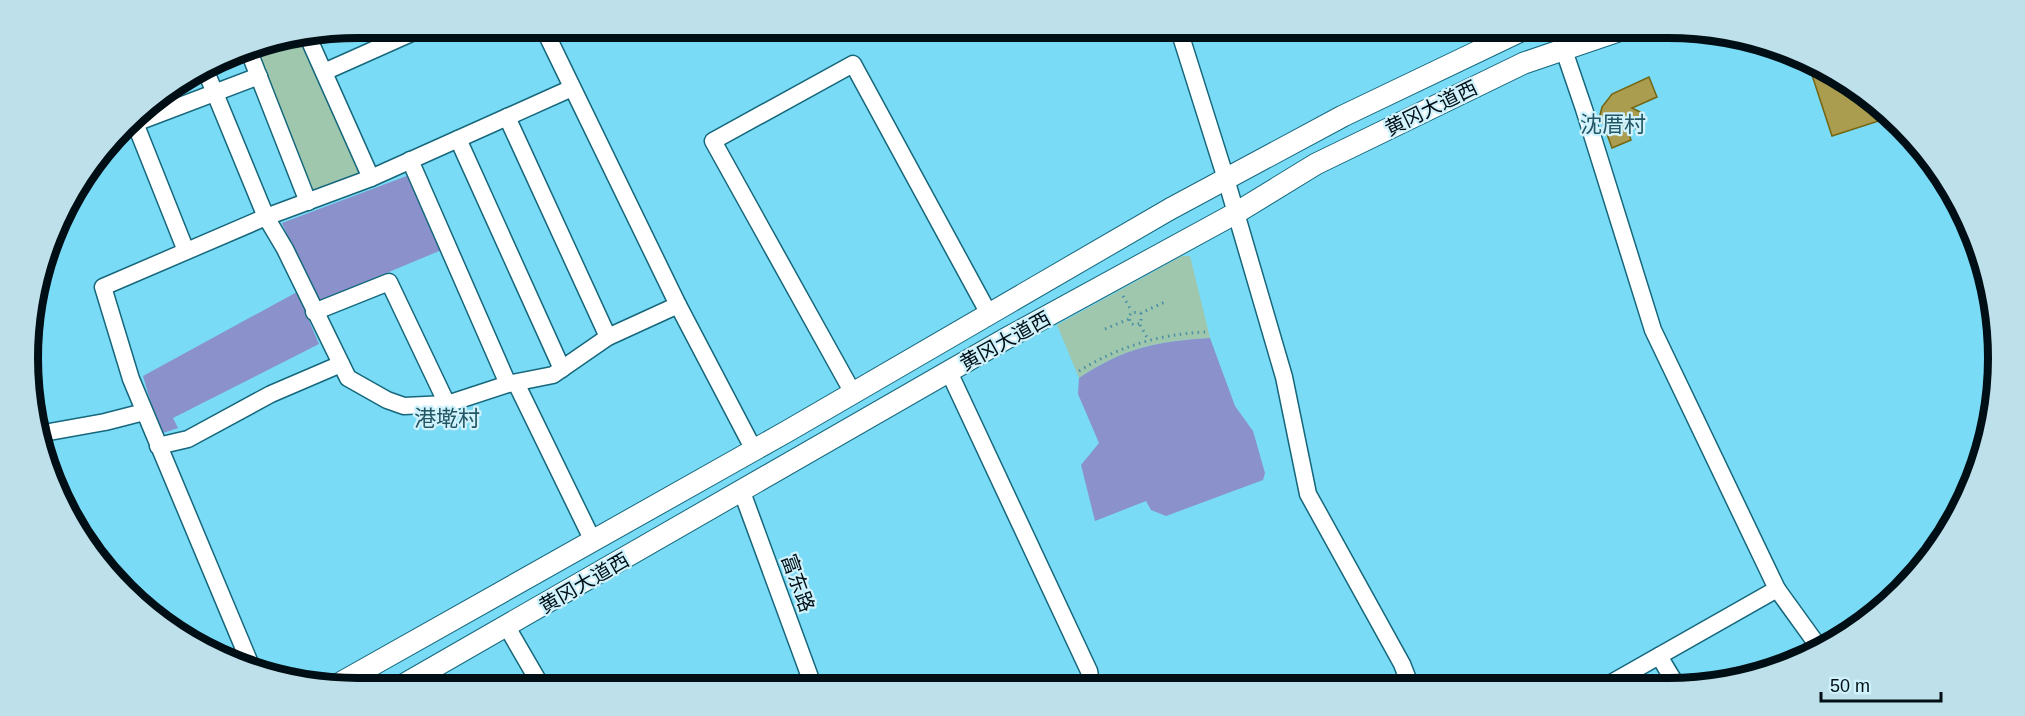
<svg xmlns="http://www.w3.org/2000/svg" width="2025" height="716" viewBox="0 0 2025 716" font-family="Arial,'Noto Sans SC',sans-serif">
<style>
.green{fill:#9ec7ae}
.water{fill:#8a91cb}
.building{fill:#ab9d50;stroke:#746510;stroke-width:1.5}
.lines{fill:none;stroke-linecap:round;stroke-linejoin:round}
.minor-casing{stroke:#16677b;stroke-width:19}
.major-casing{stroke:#16677b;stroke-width:23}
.path{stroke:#4d90a3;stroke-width:3;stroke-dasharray:1.5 4.5;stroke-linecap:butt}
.minor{stroke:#fff;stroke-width:16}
.major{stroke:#fff;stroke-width:21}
.labels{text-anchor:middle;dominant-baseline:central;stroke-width:4.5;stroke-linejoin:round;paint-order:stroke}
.street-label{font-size:20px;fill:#000f15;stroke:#cff2fd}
.quarter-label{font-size:22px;fill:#225664;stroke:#cff2fd}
.rim{fill:none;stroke:#000f15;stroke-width:8}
</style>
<rect width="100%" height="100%" fill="#7adbf6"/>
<g class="green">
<path d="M302,38L361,172L313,190L255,48Z"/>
<path d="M1182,256H1190L1210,338C1155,342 1126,347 1079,378L1057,325Z"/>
</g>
<g class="water">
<path d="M412,174L444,249L317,302L282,223Z"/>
<path d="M297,292L319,344L173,418L178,428L160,434L143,376Z"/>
<path d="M1210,338L1235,406L1253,431L1265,473L1263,480L1166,516L1151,510L1146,501L1095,521L1081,465L1099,443L1078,394L1079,378C1126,347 1155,342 1210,338Z"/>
</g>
<g class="building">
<path d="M1809,66L1868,95L1888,118L1832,136Z"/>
<path d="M1649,77L1657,97L1632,108L1644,114L1642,124L1638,129L1626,125L1631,140L1612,148L1600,115L1602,107L1612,94Z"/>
</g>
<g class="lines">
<g class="minor-casing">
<g id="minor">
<path d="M543,27L678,305L754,450"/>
<path d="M1178,27L1226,179L1284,377L1308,494L1402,664L1411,687"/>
<path d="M1556,27L1584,109L1653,330L1777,589L1821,650"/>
<path d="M308,37L371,178"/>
<path d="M248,49L308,202"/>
<path d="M205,69L266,217L285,249L348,378L387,400L404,406L447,404L508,384L553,375L608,337L678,305"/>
<path d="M324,72L425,27"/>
<path d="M507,117L608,337"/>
<path d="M133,118L135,123L259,76"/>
<path d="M135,123L186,251"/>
<path d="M458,139L562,369"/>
<path d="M410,160L508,384"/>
<path d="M314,312L389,282L447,404"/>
<path d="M949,372L1089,671L1092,687"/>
<path d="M516,383L593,541"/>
<path d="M853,393L713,141L853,64L989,314"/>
<path d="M38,434L105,422L144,412"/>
<path d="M158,446L188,439L271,394L341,364"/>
<path d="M742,492L814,688"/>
<path d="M507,627L543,689"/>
<path d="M1659,656L1677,686"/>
<path d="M252,668L131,379L103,287L266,217L371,178L572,88"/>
<path d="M1606,686L1777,589"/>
</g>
</g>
<g class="major-casing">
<g id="major">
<path d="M335,686L786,432L1170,209L1343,116L1529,27"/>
<path d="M396,689L1007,338L1236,213L1316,164L1524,63L1630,27"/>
</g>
</g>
<g class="path">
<path d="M1123,296L1132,312"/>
<path d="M1141,313V323L1135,325L1130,323L1129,316L1132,312L1141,313L1165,302"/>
<path d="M1140,325L1148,339"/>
<path d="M1105,329L1129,319"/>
<path d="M1079,371C1118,347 1159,334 1206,332"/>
</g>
<use href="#minor" class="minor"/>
<use href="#major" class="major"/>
</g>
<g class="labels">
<g class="street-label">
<text transform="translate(1431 108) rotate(-26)">黄冈大道西</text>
<text transform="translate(1005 341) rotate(-29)">黄冈大道西</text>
<text transform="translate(584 583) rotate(-30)">黄冈大道西</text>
<text transform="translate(798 583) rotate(70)">富东路</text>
</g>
<g class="quarter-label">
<text x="1613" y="124">沈厝村</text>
<text x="447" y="418">港墘村</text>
</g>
</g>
<path d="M0 0H2025V716H0ZM358 38H1668A320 320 0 0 1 1988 358V358A320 320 0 0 1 1668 678H358A320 320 0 0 1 38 358V358A320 320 0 0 1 358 38Z" fill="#bee0ea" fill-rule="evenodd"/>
<path class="rim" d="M358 38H1668A320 320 0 0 1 1988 358V358A320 320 0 0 1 1668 678H358A320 320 0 0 1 38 358V358A320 320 0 0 1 358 38Z"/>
<path d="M1821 692v9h120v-9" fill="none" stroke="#000f15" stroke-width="3"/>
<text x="1830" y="692" font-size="18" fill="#000f15" stroke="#cff2fd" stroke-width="4.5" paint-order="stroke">50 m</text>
</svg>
